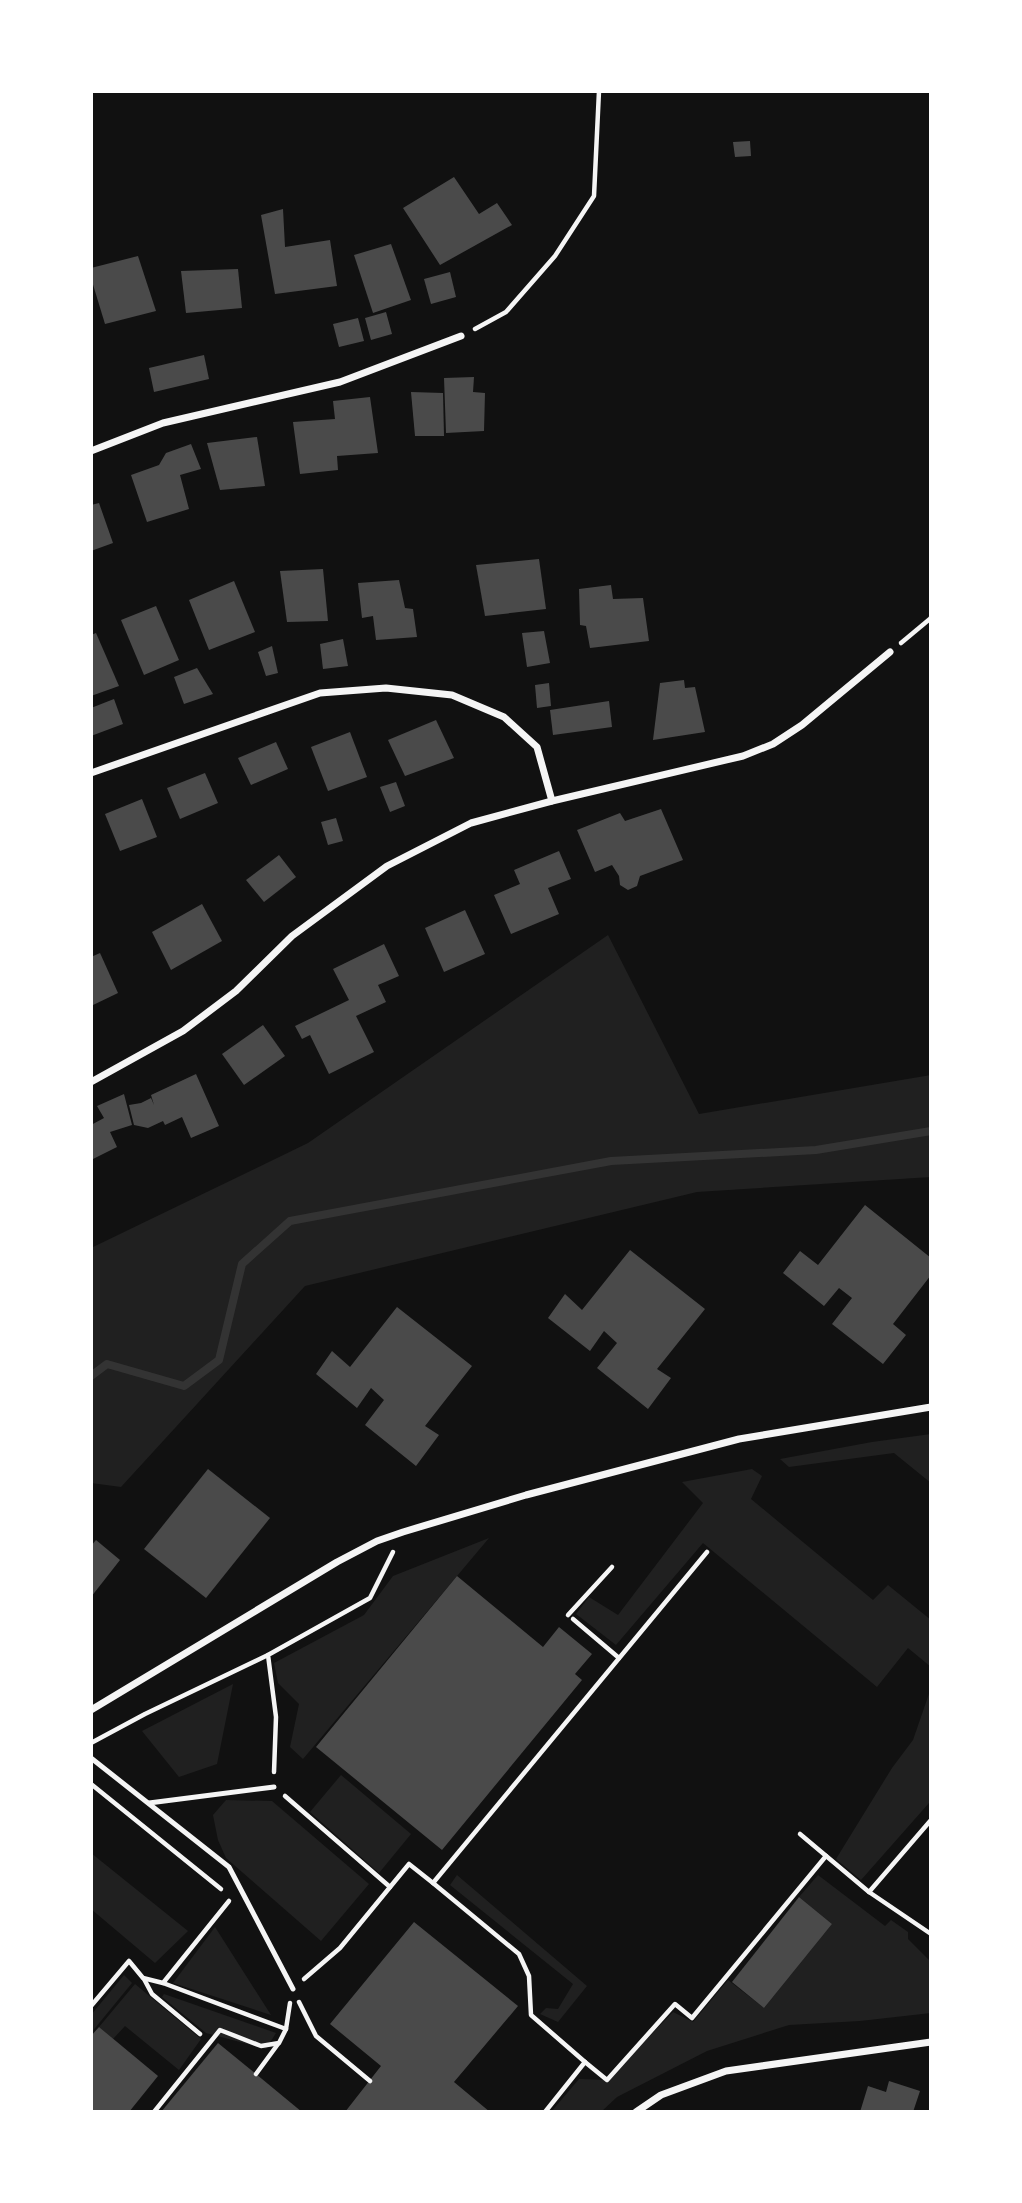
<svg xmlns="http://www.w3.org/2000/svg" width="1022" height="2203" viewBox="0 0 1022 2203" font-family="Raleway,sans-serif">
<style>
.green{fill:#202020}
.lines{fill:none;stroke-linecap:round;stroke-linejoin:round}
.stream{stroke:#333;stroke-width:8}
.building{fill:#4a4a4a}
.path{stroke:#f5f5f5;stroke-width:4.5}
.service{stroke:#f5f5f5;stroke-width:5}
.minor{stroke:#f5f5f5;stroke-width:7}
</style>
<rect width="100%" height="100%" fill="#111"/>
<g class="green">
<path d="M608,935L699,1114L931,1075V1177L697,1192L305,1286L121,1487L91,1483V1248L308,1143Z"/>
<path d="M931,1434V1483L894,1453L789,1467L780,1459L872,1442Z"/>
<path d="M752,1469L762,1476L751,1499L873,1600L888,1585L931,1620V1667L908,1648L877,1687L703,1543L616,1645L576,1614L589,1597L618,1615L703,1503L682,1482Z"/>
<path d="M489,1538L303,1759L290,1747L299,1704L278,1683L274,1663L364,1615L393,1576Z"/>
<path d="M233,1684L217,1764L179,1777L142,1731Z"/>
<path d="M931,1688V1804L929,1803L861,1880L836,1859L892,1768L913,1740Z"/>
<path d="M341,1775L411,1834L379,1873L310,1812Z"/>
<path d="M226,1800L272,1801L369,1884L321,1941L226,1858L218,1840L213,1815Z"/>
<path d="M91,1853L188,1931L155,1963L91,1909Z"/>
<path d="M457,1875L587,1986L558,2022L540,2014L546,2008L558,2009L573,1984L450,1885Z"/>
<path d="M818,1875L885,1926L891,1920L908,1932V1939L931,1962V2013L860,2021L789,2025L707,2051L617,2097L601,2112H551L579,2079L607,2080L673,2012L693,2022L728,1980L764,2008L832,1924L799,1897Z"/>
<path d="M215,1927L271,2015L173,1983Z"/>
<path d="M124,1975L132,1983L91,2033V2015Z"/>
<path d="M135,1984L201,2039L179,2070L125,2026L113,2039L99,2027Z"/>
<path d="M164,1994L276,2033L266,2049L206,2033L162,1997Z"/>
</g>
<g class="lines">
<path class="stream" d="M91,1376L107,1364L184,1386L219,1360L242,1264L290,1221L611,1161L816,1150L931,1131"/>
</g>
<g class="building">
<path d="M750,141L751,156L735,157L733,142Z"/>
<path d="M454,177L479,214L497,203L512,225L440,265L403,208Z"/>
<path d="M283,209L285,247L330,240L337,286L275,294L261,215Z"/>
<path d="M391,244L411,300L373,313L354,255Z"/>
<path d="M138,256L156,311L105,324L91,278V268Z"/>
<path d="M238,269L242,308L186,313L181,271Z"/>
<path d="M450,272L456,297L431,304L424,279Z"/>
<path d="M386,312L392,334L371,340L365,318Z"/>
<path d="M358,318L364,341L339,347L333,324Z"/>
<path d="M204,355L209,379L154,392L149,368Z"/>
<path d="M474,377L473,392L485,393L484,431L446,433L444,378Z"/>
<path d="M411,392L443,393L444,436H415Z"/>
<path d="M370,397L378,453L337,456L338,470L300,474L293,422L335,419L333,401Z"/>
<path d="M257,437L265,486L220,490L207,443Z"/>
<path d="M191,444L201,469L180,475L189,509L147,522L131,475L159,465L166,453Z"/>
<path d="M99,503L113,543L91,551V505Z"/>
<path d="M539,559L546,609L485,616L476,565Z"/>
<path d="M323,569L328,621L287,622L280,571Z"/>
<path d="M399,580L405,608L413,609L417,637L376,640L373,616L362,618L358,583Z"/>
<path d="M234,581L255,632L209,650L189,600Z"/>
<path d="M611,585L613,599L643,598L649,641L590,648L586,626L580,625L579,589Z"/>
<path d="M156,606L179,660L144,675L121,620Z"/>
<path d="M544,631L550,663L527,667L522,633Z"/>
<path d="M96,633L119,686L91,696V635Z"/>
<path d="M343,639L348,666L323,669L320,644Z"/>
<path d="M272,646L278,673L266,676L258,652Z"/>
<path d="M197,668L213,694L184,704L174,677Z"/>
<path d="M684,680L685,688L695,687L705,732L653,740L660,683Z"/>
<path d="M549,683L551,706L537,708L535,685Z"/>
<path d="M114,699L123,724L91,736V708Z"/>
<path d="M609,701L612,727L553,735L550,710Z"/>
<path d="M436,720L454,758L405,776L388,740Z"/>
<path d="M350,732L367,777L328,791L311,747Z"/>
<path d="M276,742L288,769L251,785L238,758Z"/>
<path d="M205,773L218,803L180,819L167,788Z"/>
<path d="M396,782L405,806L390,812L380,787Z"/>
<path d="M142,799L157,837L120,851L105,814Z"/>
<path d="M661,809L683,860L640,876L637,886L628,890L620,885L619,876L612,865L595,872L577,830L620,813L625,821Z"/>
<path d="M336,818L343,841L328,845L321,822Z"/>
<path d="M559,851L571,879L548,888L559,914L511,934L494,895L520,884L514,870Z"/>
<path d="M279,855L296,877L264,902L246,880Z"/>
<path d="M202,904L222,941L171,970L152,932Z"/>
<path d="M465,910L485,954L444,972L425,928Z"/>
<path d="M384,944L399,976L378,985L386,1002L356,1016L374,1052L329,1074L310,1035L302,1039L295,1026L349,1000L333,969Z"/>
<path d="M100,953L118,993L91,1006V957Z"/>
<path d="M263,1025L285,1056L244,1085L222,1054Z"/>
<path d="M196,1074L219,1126L191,1138L182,1117L165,1125L163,1121L148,1128L134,1125L129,1105L141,1103L151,1098L154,1105L151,1095Z"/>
<path d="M124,1094L132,1125L110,1132L117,1147L91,1160V1125L104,1118L97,1106Z"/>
<path d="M865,1205L931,1258V1275L893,1324L906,1335L883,1364L832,1324L852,1298L839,1288L824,1306L783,1273L800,1251L818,1265Z"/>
<path d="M630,1250L705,1309L657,1369L671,1378L648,1409L597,1368L617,1343L604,1331L590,1351L548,1318L565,1294L582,1310Z"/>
<path d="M397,1307L472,1366L425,1426L439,1435L416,1466L365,1425L384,1400L371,1388L357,1408L316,1374L332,1351L350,1367Z"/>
<path d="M208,1469L270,1518L206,1598L144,1549Z"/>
<path d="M96,1540L120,1560L91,1597V1546Z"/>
<path d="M457,1576L543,1647L559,1627L592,1654L575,1674L582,1680L442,1850L316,1747Z"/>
<path d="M799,1897L832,1924L764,2008L732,1982Z"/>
<path d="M414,1922L518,2006L454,2082L490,2112H345L381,2066L330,2024Z"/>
<path d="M99,2027L158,2076L129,2112H91V2036Z"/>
<path d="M218,2043L256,2074L302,2112H161Z"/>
<path d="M889,2081L920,2091L913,2112H860L868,2086L886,2092Z"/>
</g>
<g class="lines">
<g class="path">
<path d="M475,329L506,312L555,256L594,196L599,91"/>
<path d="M901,643L931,618"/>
<path d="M568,1615L612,1567"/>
<path d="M573,1619L619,1658"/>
<path d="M91,1743L145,1714L268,1655"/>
<path d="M274,1772L276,1717L268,1655L370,1598L393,1552"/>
<path d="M91,1784L221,1889"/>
<path d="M285,1796L390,1887"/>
<path d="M931,1820L869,1892L931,1934"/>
<path d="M800,1834L869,1892"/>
<path d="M144,1979L152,1994L200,2034"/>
<path d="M304,1979L340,1948L409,1864L433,1883"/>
<path d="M163,1983L286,2029"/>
<path d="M299,2002L316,2036L370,2081"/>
<path d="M91,2006L129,1961L143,1978L163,1983L229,1901"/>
<path d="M585,2062L607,2080L675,2004L692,2018L826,1856"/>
<path d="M256,2074L278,2044"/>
<path d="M154,2112L220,2030L261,2046L279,2043L286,2029L290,2003"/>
<path d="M545,2112L585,2062L531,2015L529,1976L519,1954L433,1883L707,1552"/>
</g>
<g class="service">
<path d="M91,1758L229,1867L293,1989"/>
<path d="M149,1803L274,1787"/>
</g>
<g class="minor">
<path d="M91,451L163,423L340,382L461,336"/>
<path d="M91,773L320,693L386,688L452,695L504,717L537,747L552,801"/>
<path d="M91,1082L183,1031L236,991L292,936L387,866L471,823L552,801L743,756L773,744L802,725L890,652"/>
<path d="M91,1710L337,1562L377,1541L403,1532L526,1495L739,1439L931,1407"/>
<path d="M636,2112L661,2095L726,2071L931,2042"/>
</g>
</g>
<rect width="1022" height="2203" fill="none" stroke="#ffffff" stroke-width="186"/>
</svg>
